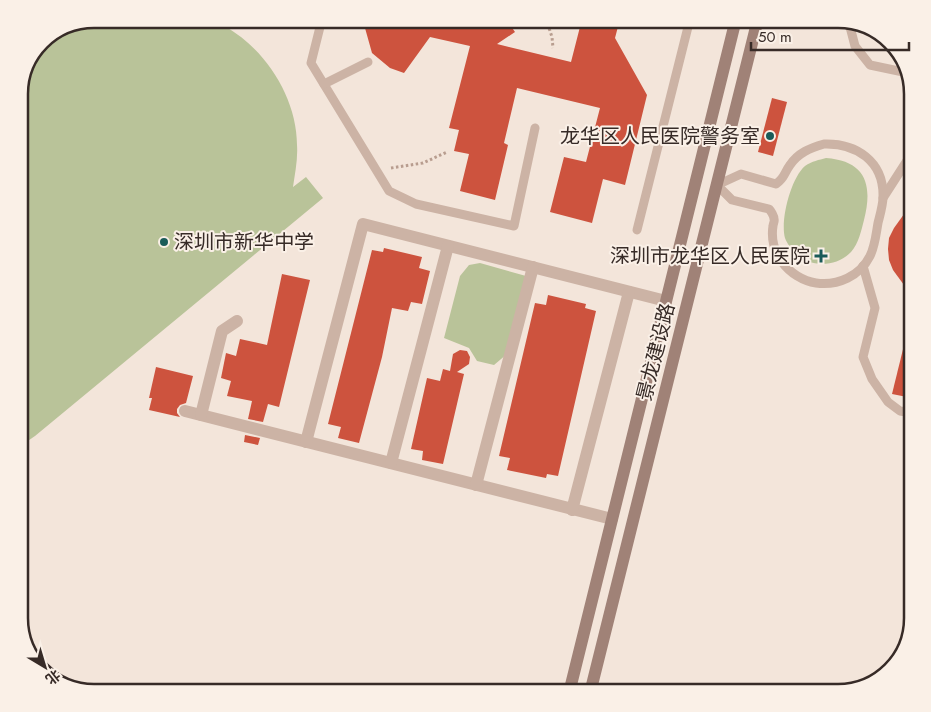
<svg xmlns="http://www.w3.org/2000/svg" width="931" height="712" viewBox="0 0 931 712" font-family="Jost,'Noto Sans SC',sans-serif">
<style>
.green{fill:#b9c399}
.building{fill:#cd533e}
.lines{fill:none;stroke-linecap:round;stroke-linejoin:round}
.path{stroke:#b89d8f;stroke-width:3;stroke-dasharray:2.5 2.5;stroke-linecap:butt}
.lane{stroke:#ccb3a5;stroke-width:9}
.street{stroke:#ccb3a5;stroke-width:12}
.secondary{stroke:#a08277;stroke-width:12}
.poi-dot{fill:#1a5b59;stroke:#faf0e7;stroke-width:2}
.labels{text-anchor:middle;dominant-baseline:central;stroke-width:4;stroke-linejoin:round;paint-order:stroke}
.poi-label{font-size:20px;fill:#372b27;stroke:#faf0e7;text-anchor:end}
.street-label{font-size:20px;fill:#372b27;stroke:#faf0e7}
.rim{fill:none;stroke:#372b27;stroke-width:2.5}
</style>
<rect width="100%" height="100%" fill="#f3e5da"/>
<g class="green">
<path d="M93,19C120,19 147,19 173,19C184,19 197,17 208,19C219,20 232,31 241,37C273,62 297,104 297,145C298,159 295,173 293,187L306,177L323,198L35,436L19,447V88L32,61L74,26Z"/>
<path d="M872,31L883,34L896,50C884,47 878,42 872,31Z"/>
<path d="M826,158C866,161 873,185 864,220C861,231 859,243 851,252C837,267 811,268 796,254C792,249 787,244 785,238C780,220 791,178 805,166C812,161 819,160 826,158Z"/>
<path d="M480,263L526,276L507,354L494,365L477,361L469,348L444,338L460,276L469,265Z"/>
</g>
<g class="building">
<path d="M367,19H506L515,32L497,44L571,62L582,19H620L615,38L647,95L625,185L603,179L592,223L550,212L564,157L586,162L600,108L517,88L504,143L508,145L495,200L460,191L469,154L454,151L459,130L449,128L470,46L430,37L404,73L390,68L372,53L365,28Z"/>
<path d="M772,98L787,102L773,156L758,152Z"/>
<path d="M912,203V296L893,270L889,260L888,249L889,238L894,228Z"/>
<path d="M384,248L422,257L419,268L430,271L422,304L411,302L408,311L392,308L382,357L359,443L338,438L341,427L328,424L372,250L383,252Z"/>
<path d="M282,274L310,280L279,407L268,404L263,422L248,419L252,401L227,396L231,381L221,378L226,353L236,356L240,339L267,345Z"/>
<path d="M548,295L586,304L585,308L596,311L558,476L547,474L546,478L507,470L510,458L499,456L535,303L546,305Z"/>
<path d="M906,337L912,338V398L892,394Z"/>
<path d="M460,350L467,351L470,357L469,364L457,372L464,374L443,464L422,460L423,451L411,449L427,378L440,381L443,369L450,371L453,354Z"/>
<path d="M156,367L193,376L186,403L180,405L177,409V413L180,417L149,410L152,398H149Z"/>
<path d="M245,435L260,438L258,445L244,442Z"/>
</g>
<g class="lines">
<g class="path">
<path d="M546,19L552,37L553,48"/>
<path d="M391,168L423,163L447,152"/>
</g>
<g class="lane">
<path d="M322,19L311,63L389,191L416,204L514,226L535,128"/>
<path d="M849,23L855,46L870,65L908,73"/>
<path d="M324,84L368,62"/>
<path d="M824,144C856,143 884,161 883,197C883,205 880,215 878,223C876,234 875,246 870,256C860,276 838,286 816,283C803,281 790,273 782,262C774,252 771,238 773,226C773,224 775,221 774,219C774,216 771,211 769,209L732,200L717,185L741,174L776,184C785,178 784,173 790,165C798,153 810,148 824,144Z"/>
<path d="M883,198L910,156L912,147"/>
<path d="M637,230L690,19"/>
<path d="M863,266L875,308L863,357L872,379L888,402L900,411L912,413"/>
</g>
<g class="street">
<path d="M185,411L612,519"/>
<path d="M201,415L222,331L237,321"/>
<path d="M306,442L363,224L666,301"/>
<path d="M391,463L448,246"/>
<path d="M476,485L533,267"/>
<path d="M572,510L629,292"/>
</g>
<g class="secondary">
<path d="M569,693L736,19"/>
<path d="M590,693L758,19"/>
</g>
</g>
<g class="poi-dot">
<circle cx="770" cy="136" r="5"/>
<circle cx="164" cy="242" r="5"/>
<path d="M818.5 248.5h5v5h5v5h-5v5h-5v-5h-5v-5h5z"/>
</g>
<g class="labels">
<g class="poi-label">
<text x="760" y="136">龙华区人民医院警务室</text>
<text x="174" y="242" text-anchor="start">深圳市新华中学</text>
<text x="810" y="256">深圳市龙华区人民医院</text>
</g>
<g class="street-label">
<text transform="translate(656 352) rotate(-76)">景龙建设路</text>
</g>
</g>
<path d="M0 0H931V712H0ZM94 28H838A66 66 0 0 1 904 94V618A66 66 0 0 1 838 684H94A66 66 0 0 1 28 618V94A66 66 0 0 1 94 28Z" fill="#faf0e7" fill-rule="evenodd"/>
<path class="rim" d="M94 28H838A66 66 0 0 1 904 94V618A66 66 0 0 1 838 684H94A66 66 0 0 1 28 618V94A66 66 0 0 1 94 28Z"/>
<g transform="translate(45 667) rotate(142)" stroke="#faf0e7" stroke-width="4" paint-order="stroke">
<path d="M0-4L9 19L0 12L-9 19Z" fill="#372b27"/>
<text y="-8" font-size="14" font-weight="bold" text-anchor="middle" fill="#372b27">北</text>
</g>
<path d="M751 42v8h158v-8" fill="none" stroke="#372b27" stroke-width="2.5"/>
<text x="758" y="42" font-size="15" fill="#372b27" stroke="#faf0e7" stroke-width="4" paint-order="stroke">50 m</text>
</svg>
